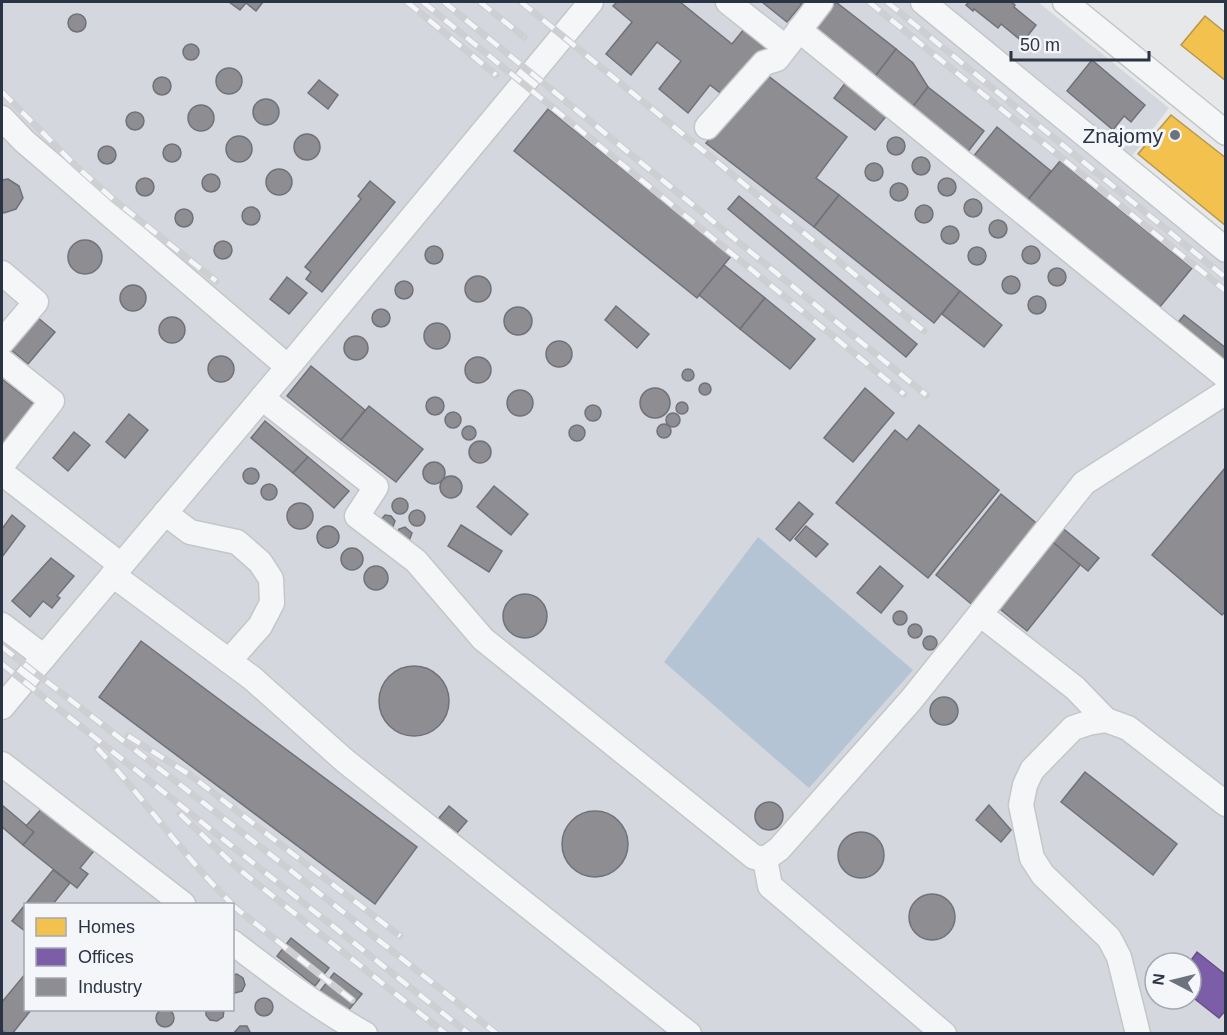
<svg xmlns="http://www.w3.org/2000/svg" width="1227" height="1035" viewBox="0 0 1227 1035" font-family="Arial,sans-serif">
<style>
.built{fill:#d4d7dd;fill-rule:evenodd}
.water{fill:#b4c4d5}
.homes{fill:#f2c14e;stroke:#b6974b;stroke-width:1.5}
.offices{fill:#7b5ea7;stroke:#63518a;stroke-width:1.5}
.industry{fill:#8d8d92;stroke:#70727b;stroke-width:1.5}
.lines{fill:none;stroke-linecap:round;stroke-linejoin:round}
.minor-casing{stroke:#c4c6c8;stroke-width:27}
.minor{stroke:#f5f6f7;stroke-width:24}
.rail-casing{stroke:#cecfd2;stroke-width:7}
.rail{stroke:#f4f6f9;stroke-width:4.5;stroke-dasharray:14;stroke-linecap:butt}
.poi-dot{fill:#6c737f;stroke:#f4f6f9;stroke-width:2}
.labels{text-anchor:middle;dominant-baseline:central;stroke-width:6;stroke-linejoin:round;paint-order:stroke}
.poi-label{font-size:21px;fill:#2b3445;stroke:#f4f6f9;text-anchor:end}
</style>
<rect width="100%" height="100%" fill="#e6e8ea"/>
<path class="built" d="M2,2H1038L1169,108L1132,156L1225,236V1033L2,1034ZM26,904H232V1010H26ZM1155,963H1191V999H1155Z"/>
<path class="water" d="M758,537L913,670L809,788L664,662Z"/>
<g class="homes">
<path d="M1205,16L1226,33V81L1181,45Z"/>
<path d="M1171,115L1226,158V226L1138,154Z"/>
</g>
<path class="offices" d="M1197,952L1226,975V1010L1219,1018L1191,996V963H1189Z"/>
<g class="industry">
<path d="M229,2H263L256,11L246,3L240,10Z"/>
<path d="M617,2H680L732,44L744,29L768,48L728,99L710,85L688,113L659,89L681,61L657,42L631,75L606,54L632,22L613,6Z"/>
<path d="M762,2H799L802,4L787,22Z"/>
<path d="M836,2L896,49L873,79L813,31Z"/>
<path d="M967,2H1011L1015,5L1014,7L1036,25L1023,42L1001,24L998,28L974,9L973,11L966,5L968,3Z"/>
<circle cx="77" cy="23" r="9"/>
<circle cx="191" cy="52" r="8"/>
<path d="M896,49L913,63L928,87L911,109L873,79Z"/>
<path d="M1092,60L1145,105L1131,122L1124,116L1113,130L1067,91Z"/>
<circle cx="229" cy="81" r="13"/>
<path d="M762,71L847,137L816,178L839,195L814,227L706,143Z"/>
<circle cx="162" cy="86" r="9"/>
<path d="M319,80L338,95L328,109L308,93Z"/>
<path d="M846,82L888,114L875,130L834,98Z"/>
<path d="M928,87L984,131L967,153L911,109Z"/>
<circle cx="266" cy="112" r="13"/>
<circle cx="201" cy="118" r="13"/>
<path d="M548,109L731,256L697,298L514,151Z"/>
<circle cx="135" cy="121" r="9"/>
<path d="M997,127L1051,171L1027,201L973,157Z"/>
<circle cx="307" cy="147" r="13"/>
<circle cx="239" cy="149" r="13"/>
<circle cx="896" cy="146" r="9"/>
<circle cx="172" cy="153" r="9"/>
<circle cx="107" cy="155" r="9"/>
<circle cx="921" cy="166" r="9"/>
<path d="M1060,161L1192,268L1159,308L1027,201Z"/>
<circle cx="874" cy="172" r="9"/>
<circle cx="279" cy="182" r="13"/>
<circle cx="211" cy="183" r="9"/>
<circle cx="145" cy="187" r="9"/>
<circle cx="947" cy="187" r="9"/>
<path d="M8,179L19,186L23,198L16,209L4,213L2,212V180Z"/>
<path d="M370,181L395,202L322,292L306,279L311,272L305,267L361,199L358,196Z"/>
<circle cx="899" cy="192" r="9"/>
<path d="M839,195L960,291L934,323L814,227Z"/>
<path d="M739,196L917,344L906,357L728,209Z"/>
<circle cx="973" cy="208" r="9"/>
<circle cx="924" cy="214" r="9"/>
<circle cx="251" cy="216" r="9"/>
<circle cx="184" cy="218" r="9"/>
<circle cx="998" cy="229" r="9"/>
<circle cx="950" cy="235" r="9"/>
<circle cx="85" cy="257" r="17"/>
<circle cx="223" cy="250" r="9"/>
<circle cx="434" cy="255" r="9"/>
<circle cx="1031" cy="255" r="9"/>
<circle cx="977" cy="256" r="9"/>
<path d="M724,265L765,298L740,329L699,295Z"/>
<circle cx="1057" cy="277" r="9"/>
<circle cx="478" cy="289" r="13"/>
<circle cx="1011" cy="285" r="9"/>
<path d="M287,277L307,293L289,314L270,299Z"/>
<circle cx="404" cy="290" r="9"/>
<circle cx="133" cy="298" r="13"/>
<path d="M960,291L1002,325L984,347L942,314Z"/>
<circle cx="1037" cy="305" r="9"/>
<path d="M765,298L815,339L790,369L740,329Z"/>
<path d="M616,306L649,334L637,348L605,320Z"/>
<circle cx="518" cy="321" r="14"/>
<circle cx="381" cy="318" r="9"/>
<path d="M1184,315L1226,348V356L1221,362L1176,325Z"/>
<circle cx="172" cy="330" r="13"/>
<path d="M37,317L55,332L28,364L10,349Z"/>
<circle cx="437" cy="336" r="13"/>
<circle cx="356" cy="348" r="12"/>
<circle cx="559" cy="354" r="13"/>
<circle cx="221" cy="369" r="13"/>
<circle cx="478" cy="370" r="13"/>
<path d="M311,366L365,410L341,440L287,396Z"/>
<circle cx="688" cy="375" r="6"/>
<path d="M2,379L34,404L4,445L2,443Z"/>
<circle cx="705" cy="389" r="6"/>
<path d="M865,388L894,413L853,462L824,438Z"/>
<circle cx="655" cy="403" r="15"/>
<circle cx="520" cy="403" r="13"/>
<circle cx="435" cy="406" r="9"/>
<circle cx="682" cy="408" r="6"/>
<circle cx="593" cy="413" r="8"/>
<path d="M369,406L423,449L396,482L341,440Z"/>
<circle cx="453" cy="420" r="8"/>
<circle cx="673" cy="420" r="7"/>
<path d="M129,414L148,430L125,458L106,442Z"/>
<path d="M265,421L308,457L293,473L251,438Z"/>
<circle cx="664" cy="431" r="7"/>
<circle cx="577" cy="433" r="8"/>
<path d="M919,425L999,490L928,578L836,503L895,430L907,440Z"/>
<circle cx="469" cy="433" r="7"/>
<path d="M74,432L90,445L68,471L53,458Z"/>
<circle cx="480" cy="452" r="11"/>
<path d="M308,457L349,491L334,508L293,473Z"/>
<circle cx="434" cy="473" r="11"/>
<path d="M1225,468L1226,611L1222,615L1152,555Z"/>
<circle cx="251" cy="476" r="8"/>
<circle cx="451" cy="487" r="11"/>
<circle cx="269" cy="492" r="8"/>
<path d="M494,486L528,514L511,535L477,507Z"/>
<path d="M1001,494L1040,526L975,607L936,575Z"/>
<circle cx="400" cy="506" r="8"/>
<path d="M799,502L813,514L790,541L776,529Z"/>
<circle cx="300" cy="516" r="13"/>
<circle cx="417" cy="518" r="8"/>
<path d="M12,515L25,526L2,557V529Z"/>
<path d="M385,515L391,516L395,521L392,529L379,522Z"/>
<path d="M461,525L502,551L489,572L448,546Z"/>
<circle cx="328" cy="537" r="11"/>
<path d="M806,526L828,544L816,557L795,539Z"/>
<path d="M1060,526L1099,558L1088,571L1049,539Z"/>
<path d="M405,527L412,533L409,541L397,534L399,529Z"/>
<path d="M1049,539L1080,565L1027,631L995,605Z"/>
<circle cx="352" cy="559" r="11"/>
<path d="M51,558L74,576L57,596L60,598L52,608L43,601L30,617L12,601Z"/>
<path d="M880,566L903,586L881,613L857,593Z"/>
<circle cx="376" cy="578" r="12"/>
<circle cx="525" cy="616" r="22"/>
<circle cx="900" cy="618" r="7"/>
<circle cx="915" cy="631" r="7"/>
<circle cx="930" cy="643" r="7"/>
<path d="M141,641L417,847L375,904L99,697Z"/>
<circle cx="414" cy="701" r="35"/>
<circle cx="944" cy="711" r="14"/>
<path d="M1085,772L1177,844L1153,875L1061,802Z"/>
<circle cx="769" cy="816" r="14"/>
<path d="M2,805L34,832L23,845L2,827Z"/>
<path d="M989,805L1011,830L1001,842L976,820Z"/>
<path d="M44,806L97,847L80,868L88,874L77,888L23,845L34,832L26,826Z"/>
<path d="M449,806L467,821L457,833L439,818Z"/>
<circle cx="595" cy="844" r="33"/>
<circle cx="861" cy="855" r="23"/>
<path d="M53,870L70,883L53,904H26V932L12,921Z"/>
<circle cx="932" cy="917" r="23"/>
<path d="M291,938L329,968L315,986L277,956Z"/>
<path d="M26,973V1010H31L12,1034H6L2,1030V1002Z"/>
<path d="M334,973L362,994L347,1012L320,991Z"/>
<path d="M237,974L243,978L245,985L242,991L235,993L232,992V975Z"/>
<circle cx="264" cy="1007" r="9"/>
<circle cx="165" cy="1018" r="9"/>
<path d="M206,1010H224L223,1017L217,1021L210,1020L206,1015Z"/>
<path d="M240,1026H247L251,1034H233Z"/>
</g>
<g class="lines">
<g class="minor-casing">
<g id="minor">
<path d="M728,2L785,47"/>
<path d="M923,2L1226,250"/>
<path d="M1065,2L1226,133"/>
<path d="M799,30L1226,377"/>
<path d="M2,118L24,141L288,367"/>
<path d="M707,127L764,63L777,59L821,2"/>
<path d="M2,273L36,302L2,342"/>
<path d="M2,361L52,401L2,465"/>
<path d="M262,398L376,487L357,516L416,561L483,639L754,857L765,859L779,849L911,700L980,614"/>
<path d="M2,473L121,565"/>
<path d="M165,513L190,532L237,542L260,562L271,579L272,603L260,626L229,661"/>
<path d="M113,575L252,678L344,760L689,1034"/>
<path d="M2,625L44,657"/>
<path d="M2,707L288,367L591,2"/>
<path d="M1106,720L1075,688L980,614L1084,483L1226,392"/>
<path d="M2,764L183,904"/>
<path d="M765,859L770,886L944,1034"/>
<path d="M232,942C275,975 317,1007 365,1034"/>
<path d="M1138,1034L1119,957L1109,938L1043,875L1032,858L1021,805L1025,785L1032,770L1073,728L1088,723L1106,720L1128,728L1226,804"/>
</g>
</g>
<use href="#minor" class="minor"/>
<g class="rail-casing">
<g id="rail">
<path d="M407,2L496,75"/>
<path d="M423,2L904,394"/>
<path d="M444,2L926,395"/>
<path d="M480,2L524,37"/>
<path d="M521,2L924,331"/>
<path d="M869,2C988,98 1107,195 1226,291"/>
<path d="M887,2L1226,278"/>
<path d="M2,92L76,166L113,199L216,281"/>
<path d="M2,647L280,862L497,1034"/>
<path d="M2,664L469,1034"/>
<path d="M128,736L190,775L400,936"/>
<path d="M97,748C144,798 183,856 232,904"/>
<path d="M180,814L235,866L446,1034"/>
<path d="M232,905L352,1000"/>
</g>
</g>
<use href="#rail" class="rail"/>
</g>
<circle class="poi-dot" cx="1175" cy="135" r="6"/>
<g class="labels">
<g class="poi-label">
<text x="1163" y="135">Znajomy</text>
</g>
</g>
<rect width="1227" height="1035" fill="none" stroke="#2b3445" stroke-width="6"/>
<rect x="24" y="903" width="210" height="108" fill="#f4f6f9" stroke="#a4a8b1" stroke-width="1.5"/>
<rect x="36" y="918" width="30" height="18" fill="#f2c14e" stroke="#a4a8b1" stroke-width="1.5"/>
<text x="78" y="933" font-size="18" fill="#2b3445">Homes</text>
<rect x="36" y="948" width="30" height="18" fill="#7b5ea7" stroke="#a4a8b1" stroke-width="1.5"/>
<text x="78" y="963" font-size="18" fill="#2b3445">Offices</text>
<rect x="36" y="978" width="30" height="18" fill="#8d8d92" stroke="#a4a8b1" stroke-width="1.5"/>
<text x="78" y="993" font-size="18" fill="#2b3445">Industry</text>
<g transform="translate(1173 981) rotate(277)"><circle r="28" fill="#f4f6f9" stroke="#a4a8b1" stroke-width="1.5"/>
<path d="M0-4.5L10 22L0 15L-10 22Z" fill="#6c737f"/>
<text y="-9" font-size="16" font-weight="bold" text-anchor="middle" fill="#2b3445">N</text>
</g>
<path d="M1011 51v9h138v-9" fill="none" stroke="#2b3445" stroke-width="3"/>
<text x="1020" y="51" font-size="18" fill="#2b3445" stroke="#f4f6f9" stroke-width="4.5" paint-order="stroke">50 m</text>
</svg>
